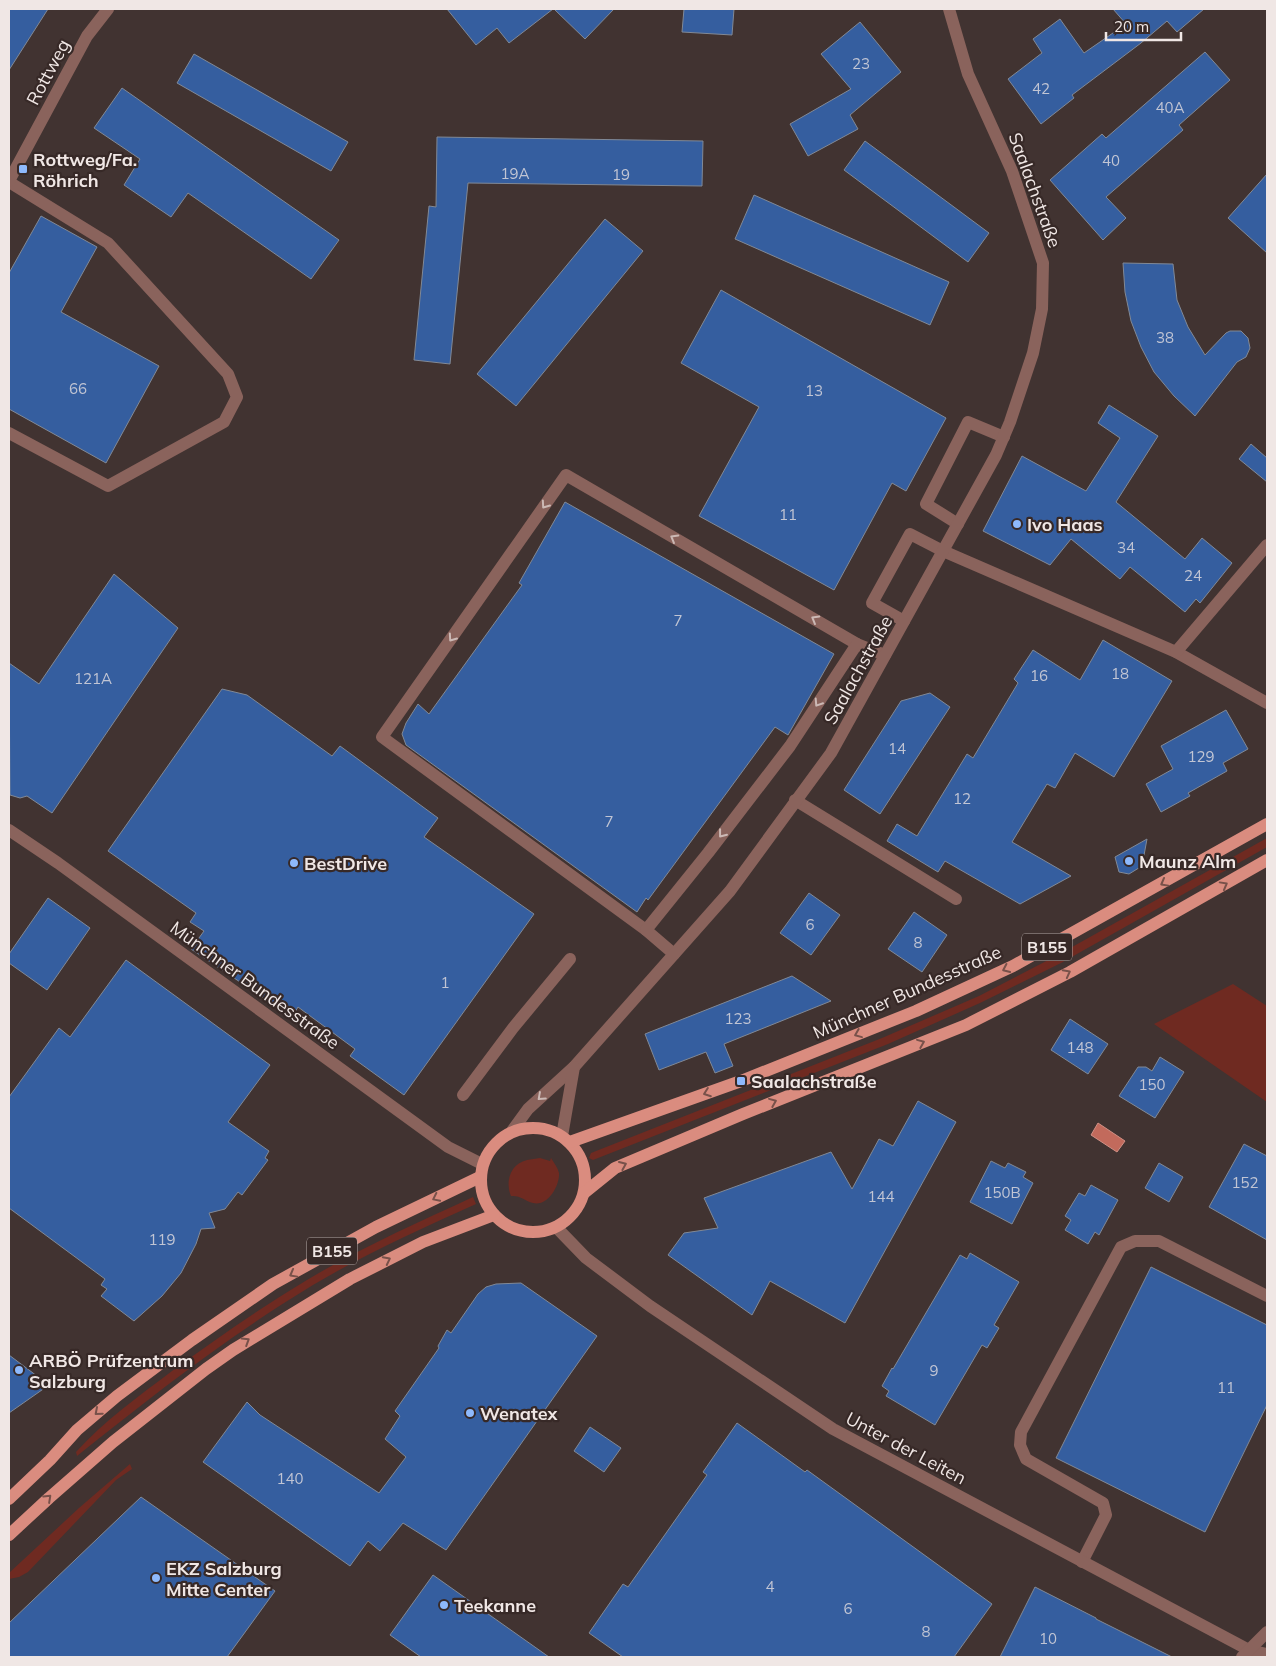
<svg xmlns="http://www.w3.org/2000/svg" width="1276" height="1666" viewBox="0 0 1276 1666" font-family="Mulish,sans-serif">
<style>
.green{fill:#6f2a21}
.water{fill:#c26a5c;stroke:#d09085}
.building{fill:#355e9f;stroke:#818996}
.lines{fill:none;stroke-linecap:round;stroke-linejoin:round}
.lane{stroke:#8a635c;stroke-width:12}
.street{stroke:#8a635c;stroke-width:12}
.primary{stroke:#da8c7f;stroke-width:12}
.oneway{stroke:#ccb9b5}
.oneway2{stroke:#78514a}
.poi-dot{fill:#8eb9fc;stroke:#372927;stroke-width:2}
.labels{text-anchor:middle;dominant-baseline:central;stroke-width:4.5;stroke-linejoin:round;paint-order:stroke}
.number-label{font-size:15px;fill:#c1c5d4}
.shield{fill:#372927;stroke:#b8aeac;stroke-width:1}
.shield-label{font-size:16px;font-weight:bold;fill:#f0e7e5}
.street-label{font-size:18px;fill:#f0e7e5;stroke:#372927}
.poi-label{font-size:18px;font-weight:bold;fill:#f0e7e5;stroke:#372927;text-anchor:start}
</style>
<rect width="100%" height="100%" fill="#413331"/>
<g class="green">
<path d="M1267,838V847L1061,963L980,1003L888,1044L593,1160L589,1158L591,1153L882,1038L979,996L1056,956Z"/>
<path d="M1233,984L1267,1006V1102L1154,1024Z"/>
<path d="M540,1158L550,1161L551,1158C554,1163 558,1168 559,1173C560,1185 548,1207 533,1203C525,1201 520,1195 511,1196C505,1182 510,1164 527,1160C531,1159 536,1159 540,1158Z"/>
<path d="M473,1197L476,1204C421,1229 365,1254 313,1285C230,1335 153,1395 77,1456L76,1452C104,1421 139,1396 172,1371C216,1339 260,1308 307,1280C360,1248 417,1223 473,1197Z"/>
<path d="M130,1464L132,1469L116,1480L28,1572L19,1577L9,1579V1573L79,1508Z"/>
</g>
<path class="water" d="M1098,1123L1125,1141L1117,1152L1091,1135Z"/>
<g class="building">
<path d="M9,9H48L9,70Z"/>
<path d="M447,9H553L509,43L497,28L476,45Z"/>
<path d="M554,9H614L585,39Z"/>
<path d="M684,9H734L732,35L682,32Z"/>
<path d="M1113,9H1204L1177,32L1167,21L1141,43L1072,95L1074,98L1041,124L1008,79L1042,53L1033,39L1060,19L1084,53L1126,24Z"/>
<path d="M860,22L901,72L850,115L858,129L808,156L790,124L851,89L821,54Z"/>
<path d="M1205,52L1230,80L1179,125L1183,130L1106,197L1126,218L1103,240L1050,180L1102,134L1106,138Z"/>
<path d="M194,54L348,142L331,171L177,83Z"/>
<path d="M122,88L339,240L311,279L188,193L171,217L124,185L140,159L94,128Z"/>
<path d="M437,137L703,141L702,186L468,183L450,364L414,360L429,206L436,207Z"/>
<path d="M865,141L989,233L968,262L844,170Z"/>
<path d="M1267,174V253L1228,218Z"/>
<path d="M754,195L949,282L930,325L735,239Z"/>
<path d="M41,216L97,247L61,312L159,366L106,463L9,409V273Z"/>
<path d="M605,219L643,251L516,406L477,374Z"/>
<path d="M1123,263L1173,264L1177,300L1188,327L1205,355L1226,333L1230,331H1241L1248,338L1250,348L1246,357L1237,362L1195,416L1174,396L1154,372L1141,347L1131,321L1125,292Z"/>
<path d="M721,290L946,418L906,491L892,483L834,590L699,516L759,407L681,363Z"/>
<path d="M1109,405L1158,436L1116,502L1185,559L1202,538L1232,563L1200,603L1196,599L1185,612L1130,567L1120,579L1071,539L1050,565L983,531L1022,456L1086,491L1120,438L1098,423Z"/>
<path d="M1251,444L1267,458V482L1239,459Z"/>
<path d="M565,502L834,654L788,735L775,727L648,900L646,898L637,912L406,745L402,734L406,723L418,704L429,714L522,585L519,583Z"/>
<path d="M114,574L178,628L52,813L27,796L20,798L10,795L9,663L39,684Z"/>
<path d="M1103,640L1172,681L1114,777L1075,753L1055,788L1047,784L1012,842L1071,876L1020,904L945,861L938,872L887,841L897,824L917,836L967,754L973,758L1018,683L1014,679L1033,650L1080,680Z"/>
<path d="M222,689L247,695L332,756L340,746L438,818L424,837L534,914L404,1095L350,1056L355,1049L298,1007L292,1017L191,949L204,931L190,922L196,913L108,851Z"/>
<path d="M930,693L950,707L880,814L844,790L901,701Z"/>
<path d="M1226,710L1248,749L1223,763L1227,771L1188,793L1190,796L1161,812L1146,784L1173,769L1161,746Z"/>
<path d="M1147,839L1142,866L1129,874L1119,872L1115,857Z"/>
<path d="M809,893L840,915L811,955L780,933Z"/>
<path d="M48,898L90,928L47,990L9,963V954Z"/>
<path d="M914,912L947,935L922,972L888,949Z"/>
<path d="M126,960L270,1065L228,1122L269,1151L265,1158L268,1160L242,1195L238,1192L225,1209L209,1213L215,1228L201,1229L196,1244L181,1273L162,1296L134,1321L101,1296L107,1289L101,1285L105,1279L9,1208V1097L59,1028L70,1037Z"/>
<path d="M792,976L831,1001L724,1044L733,1066L715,1073L706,1052L659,1070L645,1034Z"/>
<path d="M1070,1019L1108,1044L1088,1074L1051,1050Z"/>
<path d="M1160,1057L1184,1072L1155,1118L1119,1096L1138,1067H1146L1152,1071Z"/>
<path d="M918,1101L956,1122L845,1323L770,1281L752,1315L668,1255L684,1233L718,1228L704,1198L831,1152L852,1189L879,1139L893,1146Z"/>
<path d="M1244,1144L1267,1156V1240L1209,1207Z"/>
<path d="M991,1161L1005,1168L1008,1163L1026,1172L1023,1177L1033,1183L1012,1224L970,1202Z"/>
<path d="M1159,1163L1183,1177L1169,1202L1145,1188Z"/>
<path d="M1091,1185L1118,1200L1099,1235L1095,1232L1088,1244L1065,1230L1071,1220L1065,1216L1079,1193L1085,1196Z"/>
<path d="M970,1253L1019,1282L994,1325L999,1328L987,1348L982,1345L935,1425L886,1396L889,1391L882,1386L892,1368L893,1369L960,1255L967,1259Z"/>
<path d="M1151,1267L1267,1325V1405L1205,1532L1056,1458Z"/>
<path d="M521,1283L597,1336L446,1550L403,1523L380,1551L368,1541L350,1566L203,1462L247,1402L260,1415L379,1493L406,1457L385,1439L400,1416L395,1411L439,1348L438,1346L447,1330L451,1333L478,1294L486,1287L496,1284Z"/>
<path d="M9,1355L49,1385L9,1413Z"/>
<path d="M737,1423L805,1472L807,1470L992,1604L954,1657H623L589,1633L623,1584L628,1587L707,1475L703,1472Z"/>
<path d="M590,1427L621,1448L604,1472L574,1451Z"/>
<path d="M141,1497L275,1591L227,1657H9V1623Z"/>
<path d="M433,1575L549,1657H421L390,1635Z"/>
<path d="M1035,1587L1096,1618V1619L1172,1657H1000Z"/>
</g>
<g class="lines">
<g class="lane">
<path d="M9,182L108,243L228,374L237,397L224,422L108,486L9,433"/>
<path d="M958,524L926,504L968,422L1004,437"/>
<path d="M904,621L872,603L910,534L943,551"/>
<path d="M646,930L382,737L566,475L857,644"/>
<path d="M674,954L646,930L708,853L790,746L857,644L885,655"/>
<path d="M463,1095L513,1028L570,959"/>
<path d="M1082,1562L1106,1515L1103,1503L1026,1459L1020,1445L1021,1432L1121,1247L1135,1241H1159L1267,1296"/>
</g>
<g class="street">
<path d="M9,181L87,36L108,9"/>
<path d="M943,551L1176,652L1267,703"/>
<path d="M1176,652L1267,545"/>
<path d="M795,800L956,899"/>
<path d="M9,830L58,863L448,1147L482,1164"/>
<path d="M512,1131L528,1109L574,1067L730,891L831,753L996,455L1010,422L1033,353L1042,309L1043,263L1012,171L968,74L949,9"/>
<path d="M562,1136L574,1067"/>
<path d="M556,1227L586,1258L650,1306L833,1429L1249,1650L1267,1654"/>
<path d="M1242,1657L1267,1632"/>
</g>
<g class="primary">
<circle cx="533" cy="1180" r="52"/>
<path d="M570,1142L741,1081L916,1011L1013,966L1267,824"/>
<path d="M584,1193L615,1168L743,1114L966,1025L1070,972L1267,860"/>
<path d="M9,1499L50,1460L77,1430L117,1396L192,1340L273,1284L376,1227L480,1177"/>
<path d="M9,1535L49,1498L113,1442L206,1369L233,1350L350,1279L423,1242L494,1215"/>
</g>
</g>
<defs><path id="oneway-chevron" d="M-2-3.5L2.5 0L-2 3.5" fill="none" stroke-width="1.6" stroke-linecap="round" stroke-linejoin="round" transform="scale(1.25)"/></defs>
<g class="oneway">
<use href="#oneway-chevron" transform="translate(545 505) rotate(125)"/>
<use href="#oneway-chevron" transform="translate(674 538) rotate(-150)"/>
<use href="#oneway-chevron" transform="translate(815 619) rotate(-150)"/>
<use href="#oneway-chevron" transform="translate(452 638) rotate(125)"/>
<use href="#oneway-chevron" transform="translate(818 703) rotate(123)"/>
<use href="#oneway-chevron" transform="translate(722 834) rotate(128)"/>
<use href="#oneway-chevron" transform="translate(541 1097) rotate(138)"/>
</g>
<g class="oneway2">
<use href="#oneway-chevron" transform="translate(1164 883) rotate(151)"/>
<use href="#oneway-chevron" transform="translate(1224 885) rotate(-29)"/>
<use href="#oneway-chevron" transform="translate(1006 969) rotate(155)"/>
<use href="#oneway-chevron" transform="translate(1067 973) rotate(-28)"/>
<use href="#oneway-chevron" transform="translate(858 1034) rotate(158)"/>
<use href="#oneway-chevron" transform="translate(921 1043) rotate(-22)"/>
<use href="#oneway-chevron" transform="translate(707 1093) rotate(160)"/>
<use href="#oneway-chevron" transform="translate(773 1102) rotate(-22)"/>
<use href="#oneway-chevron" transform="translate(623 1165) rotate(-23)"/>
<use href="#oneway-chevron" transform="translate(436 1198) rotate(154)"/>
<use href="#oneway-chevron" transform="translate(387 1260) rotate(-27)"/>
<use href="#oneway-chevron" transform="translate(293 1274) rotate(151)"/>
<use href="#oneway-chevron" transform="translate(246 1341) rotate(-32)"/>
<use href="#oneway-chevron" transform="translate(98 1412) rotate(139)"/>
<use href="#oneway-chevron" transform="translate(48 1498) rotate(-43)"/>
</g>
<g class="poi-dot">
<rect x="18" y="164" width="10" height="10" rx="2.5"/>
<circle cx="1017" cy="524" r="5"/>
<circle cx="1129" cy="861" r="5"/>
<circle cx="294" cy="863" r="5"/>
<rect x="736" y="1076" width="10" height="10" rx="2.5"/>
<circle cx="19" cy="1370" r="5"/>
<circle cx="470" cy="1413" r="5"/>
<circle cx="156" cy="1578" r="5"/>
<circle cx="444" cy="1605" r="5"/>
</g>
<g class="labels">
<g class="number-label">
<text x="861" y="63">23</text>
<text x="1041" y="88">42</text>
<text x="1170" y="107">40A</text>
<text x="1111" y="160">40</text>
<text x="515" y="173">19A</text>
<text x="621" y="174">19</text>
<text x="1165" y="337">38</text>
<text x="78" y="388">66</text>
<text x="814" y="390">13</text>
<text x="788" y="514">11</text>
<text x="1126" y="547">34</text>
<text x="1193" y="575">24</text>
<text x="678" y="620">7</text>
<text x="1120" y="673">18</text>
<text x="1039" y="675">16</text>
<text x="93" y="678">121A</text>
<text x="897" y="748">14</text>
<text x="1201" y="756">129</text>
<text x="962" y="798">12</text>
<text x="609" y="821">7</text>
<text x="810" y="924">6</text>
<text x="918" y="942">8</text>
<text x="445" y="982">1</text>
<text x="738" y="1018">123</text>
<text x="1080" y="1047">148</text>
<text x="1152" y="1084">150</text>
<text x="1245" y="1182">152</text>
<text x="1002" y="1192">150B</text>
<text x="881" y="1196">144</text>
<text x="162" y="1239">119</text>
<text x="934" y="1370">9</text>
<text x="1226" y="1387">11</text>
<text x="290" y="1478">140</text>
<text x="770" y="1586">4</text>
<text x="848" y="1608">6</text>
<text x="926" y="1631">8</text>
<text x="1048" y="1638">10</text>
</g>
<g class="shield">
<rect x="1022" y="933.5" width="50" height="27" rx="4"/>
<rect x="307" y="1237.5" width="50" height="27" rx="4"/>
</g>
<g class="shield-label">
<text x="1047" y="947">B155</text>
<text x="332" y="1251">B155</text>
</g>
<g class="street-label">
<text transform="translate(48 72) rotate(-62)">Rottweg</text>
<text transform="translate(1035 190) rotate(70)">Saalachstraße</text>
<text transform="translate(858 670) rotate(-61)">Saalachstraße</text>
<text transform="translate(255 985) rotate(36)">Münchner Bundesstraße</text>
<text transform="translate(907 992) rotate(-24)">Münchner Bundesstraße</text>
<text transform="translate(906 1448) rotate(28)">Unter der Leiten</text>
</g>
<g class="poi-label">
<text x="33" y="159">Rottweg/Fa.<tspan x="33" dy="21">Röhrich</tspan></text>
<text x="1027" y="524">Ivo Haas</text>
<text x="1139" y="861">Maunz Alm</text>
<text x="304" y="863">BestDrive</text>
<text x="751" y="1081">Saalachstraße</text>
<text x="29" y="1360">ARBÖ Prüfzentrum<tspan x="29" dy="21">Salzburg</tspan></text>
<text x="480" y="1413">Wenatex</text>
<text x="166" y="1568">EKZ Salzburg<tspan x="166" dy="21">Mitte Center</tspan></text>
<text x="454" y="1605">Teekanne</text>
</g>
</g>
<rect width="1276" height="1666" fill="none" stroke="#f0e7e5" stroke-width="20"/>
<path d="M1106 32v8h75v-8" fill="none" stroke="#f0e7e5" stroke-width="2.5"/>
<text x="1114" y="32" font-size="15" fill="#f0e7e5" stroke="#372927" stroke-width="4" paint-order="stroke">20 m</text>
</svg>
